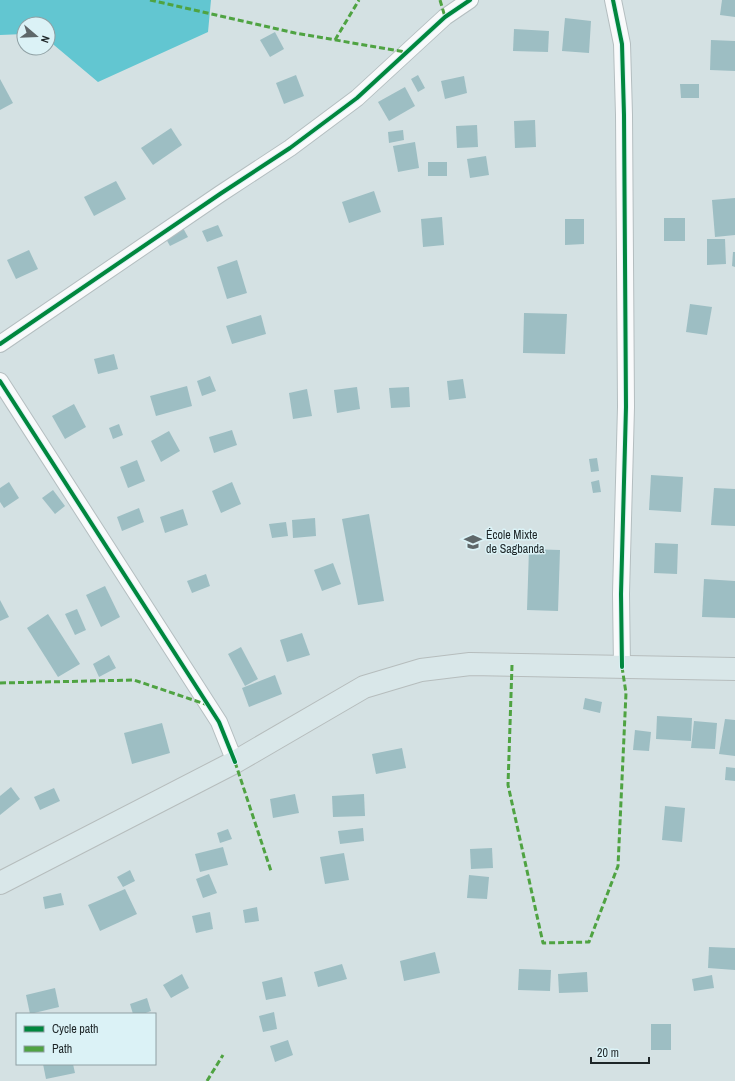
<svg xmlns="http://www.w3.org/2000/svg" width="735" height="1081" viewBox="0 0 735 1081" font-family="'Archivo Narrow',sans-serif">
<style>
.forest{fill:#62c6d1}
.building{fill:#9dbec3}
.lines{fill:none;stroke-linecap:round;stroke-linejoin:round}
.minor-casing{stroke:#b4bec0;stroke-width:18}
.primary-casing{stroke:#b6bdbd;stroke-width:24}
.minor{stroke:#f9fafb;stroke-width:16}
.primary{stroke:#d9e7e9;stroke-width:22}
.quiet{stroke:#4fa342;stroke-width:3;stroke-dasharray:6 3;stroke-linecap:butt}
.cycleway-casing{stroke:#dbf2f6;stroke-width:6}
.cycleway{stroke:#00873e;stroke-width:4}
.labels{text-anchor:middle;dominant-baseline:central;stroke-width:3;stroke-linejoin:round;paint-order:stroke}
.poi-label{font-size:12px;fill:#1e2628;stroke:#dbf2f6;text-anchor:start}
</style>
<rect width="100%" height="100%" fill="#d4e1e3"/>
<path class="forest" d="M0,0H211L208,32L98,82L48,40V24H24V34L0,35Z"/>
<g class="building">
<path d="M722,0H735V17L720,15Z"/>
<path d="M565,18L591,21L589,53L562,51Z"/>
<path d="M514,29L549,31L548,52L513,51Z"/>
<path d="M275,32L284,49L270,57L260,40Z"/>
<path d="M711,40L735,41V71L710,70Z"/>
<path d="M296,75L304,96L284,104L276,83Z"/>
<path d="M418,75L425,88L418,92L411,79Z"/>
<path d="M464,76L467,93L445,99L441,81Z"/>
<path d="M0,79L13,103L0,110Z"/>
<path d="M680,84H699V98H681Z"/>
<path d="M405,87L415,106L389,121L378,102Z"/>
<path d="M535,120L536,147L515,148L514,121Z"/>
<path d="M477,125L478,147L457,148L456,126Z"/>
<path d="M171,128L182,145L153,165L141,148Z"/>
<path d="M403,130L404,140L389,143L388,132Z"/>
<path d="M415,142L419,168L398,172L393,146Z"/>
<path d="M486,156L489,175L470,178L467,159Z"/>
<rect x="428" y="162" width="19" height="14"/>
<path d="M116,181L126,199L94,216L84,197Z"/>
<path d="M374,191L381,212L349,223L342,202Z"/>
<path d="M735,198V235L715,237L712,200Z"/>
<path d="M442,217L444,245L423,247L421,219Z"/>
<rect x="664" y="218" width="21" height="23"/>
<path d="M565,219H584V244L565,245Z"/>
<path d="M218,225L223,236L207,242L202,231Z"/>
<path d="M183,228L188,237L170,246L165,237Z"/>
<path d="M707,239H725L726,264L707,265Z"/>
<path d="M29,250L38,269L16,279L7,260Z"/>
<path d="M733,252H735V267L732,266Z"/>
<path d="M237,260L247,293L227,299L217,267Z"/>
<path d="M690,304L712,307L707,335L686,332Z"/>
<path d="M524,313L567,314L565,354L523,353Z"/>
<path d="M261,315L266,334L232,344L226,326Z"/>
<path d="M114,354L118,369L98,374L94,359Z"/>
<path d="M210,376L216,391L202,396L197,381Z"/>
<path d="M463,379L466,398L449,400L447,381Z"/>
<path d="M187,386L192,406L156,416L150,396Z"/>
<path d="M357,387L360,409L337,413L334,390Z"/>
<path d="M409,387L410,407L391,408L389,388Z"/>
<path d="M307,389L312,416L293,419L289,393Z"/>
<path d="M74,404L86,427L65,439L52,416Z"/>
<path d="M119,424L123,435L113,439L109,428Z"/>
<path d="M232,430L237,445L214,453L209,437Z"/>
<path d="M169,431L180,451L161,462L151,441Z"/>
<path d="M597,458L599,471L591,472L589,459Z"/>
<path d="M137,460L145,481L128,488L120,467Z"/>
<path d="M651,475L683,477L681,512L649,510Z"/>
<path d="M599,480L601,492L593,493L591,482Z"/>
<path d="M9,482L19,498L4,508L0,502V488Z"/>
<path d="M232,482L241,504L221,513L212,491Z"/>
<path d="M714,488L735,489V526L711,525Z"/>
<path d="M53,490L65,506L55,514L42,498Z"/>
<path d="M139,508L144,522L122,531L117,517Z"/>
<path d="M183,509L188,525L165,533L160,517Z"/>
<path d="M369,514L384,601L358,605L342,519Z"/>
<path d="M315,518L316,536L293,538L292,520Z"/>
<path d="M286,522L288,536L272,538L269,524Z"/>
<path d="M655,543L678,544L677,574L654,573Z"/>
<path d="M529,549L560,550L558,611L527,610Z"/>
<path d="M333,563L341,584L322,591L314,570Z"/>
<path d="M206,574L210,586L192,593L187,581Z"/>
<path d="M704,579L735,581V618L702,617Z"/>
<path d="M105,586L120,617L101,627L86,595Z"/>
<path d="M0,600L9,617L0,621Z"/>
<path d="M77,609L86,630L75,635L65,614Z"/>
<path d="M48,614L80,664L58,677L27,628Z"/>
<path d="M302,633L310,655L287,662L280,640Z"/>
<path d="M241,647L258,679L245,686L228,654Z"/>
<path d="M109,655L116,668L99,677L93,664Z"/>
<path d="M275,675L282,694L249,707L242,688Z"/>
<path d="M585,698L602,702L600,713L583,709Z"/>
<path d="M657,716L692,718L691,741L656,739Z"/>
<path d="M725,719L735,720V756L719,754Z"/>
<path d="M694,721L717,723L715,749L691,748Z"/>
<path d="M162,723L170,753L132,764L124,733Z"/>
<path d="M635,730L651,732L649,751L633,750Z"/>
<path d="M402,748L406,768L376,774L372,754Z"/>
<path d="M726,767L735,768V781L725,780Z"/>
<path d="M11,787L20,799L0,815V796Z"/>
<path d="M54,788L60,801L40,810L34,797Z"/>
<path d="M295,794L299,813L273,818L270,799Z"/>
<path d="M364,794L365,816L333,817L332,796Z"/>
<path d="M665,806L685,808L682,842L662,840Z"/>
<path d="M363,828L364,841L340,844L338,831Z"/>
<path d="M228,829L232,839L220,843L217,833Z"/>
<path d="M223,847L228,865L200,872L195,854Z"/>
<path d="M492,848L493,868L471,869L470,849Z"/>
<path d="M344,853L349,880L325,884L320,857Z"/>
<path d="M130,870L135,881L123,887L117,877Z"/>
<path d="M209,874L217,893L203,898L196,879Z"/>
<path d="M469,875L489,877L487,899L467,898Z"/>
<path d="M125,889L137,914L100,931L88,905Z"/>
<path d="M61,893L64,905L45,909L43,897Z"/>
<path d="M257,907L259,921L245,923L243,910Z"/>
<path d="M210,912L213,929L196,933L192,916Z"/>
<path d="M709,947L735,948V970L708,968Z"/>
<path d="M435,952L440,973L404,981L400,961Z"/>
<path d="M342,964L347,979L318,987L314,972Z"/>
<path d="M519,969L551,970L550,991L518,990Z"/>
<path d="M587,972L588,992L559,993L558,974Z"/>
<path d="M182,974L189,988L171,998L163,985Z"/>
<path d="M712,975L714,988L694,991L692,979Z"/>
<path d="M282,977L286,996L266,1000L262,982Z"/>
<path d="M55,988L59,1007L30,1014L26,995Z"/>
<path d="M147,998L151,1011L143,1014H133L130,1004Z"/>
<path d="M274,1012L277,1029L263,1032L259,1016Z"/>
<rect x="651" y="1024" width="20" height="26"/>
<path d="M288,1040L293,1055L275,1062L270,1046Z"/>
<path d="M43,1064H73L75,1073L46,1079Z"/>
</g>
<g class="lines">
<g class="minor-casing">
<g id="minor">
<path d="M613,0L622,44L624,115L626,407L621,594L622,667"/>
<path d="M0,344L220,194L290,148L357,98L445,17L470,0"/>
<path d="M0,381L219,722L235,762"/>
</g>
</g>
<g class="primary-casing">
<path id="primary" d="M0,883L235,762L364,687L421,670L470,664L735,669"/>
</g>
<use href="#minor" class="minor"/>
<use href="#primary" class="primary"/>
<g class="quiet">
<path d="M150,0L295,33L405,52"/>
<path d="M440,0L445,17"/>
<path d="M335,40L359,0"/>
<path d="M512,665L508,785L543,943L589,942L618,866L626,693L622,667"/>
<path d="M0,683L134,680L208,705"/>
<path d="M235,762L271,871"/>
<path d="M207,1081L223,1055"/>
</g>
<g class="cycleway-casing">
<g id="cycleway">
<path d="M613,0L622,44L624,115L626,407L621,594L622,667"/>
<path d="M0,344L220,194L290,148L357,98L445,17L470,0"/>
<path d="M0,381L219,722L235,762"/>
</g>
</g>
<use href="#cycleway" class="cycleway"/>
</g>
<defs>
<g id="school-bare" transform="scale(1.38)"><path d="M0-5L7-2L0 1L-7-2ZM-4 1L0 2.5L4 1V4Q0 6-4 4Z" fill="#5e6769" stroke="#dbf2f6" stroke-width="2.5" paint-order="stroke"/></g>
</defs>
<g fill-rule="evenodd">
<use href="#school-bare" x="473" y="542"/>
</g>
<g class="labels">
<g class="poi-label">
<text x="486" y="535">École Mixte<tspan x="486" dy="14">de Sagbanda</tspan></text>
</g>
</g>
<rect x="16" y="1013" width="140" height="52" fill="#dbf2f6" stroke="#8fa0a4"/>
<rect x="24" y="1026" width="20" height="6" fill="#00873e" stroke="#8fa0a4"/>
<text x="52" y="1033" font-size="12" fill="#1e2628">Cycle path</text>
<rect x="24" y="1046" width="20" height="6" fill="#4fa342" stroke="#8fa0a4"/>
<text x="52" y="1053" font-size="12" fill="#1e2628">Path</text>
<g transform="translate(36 36) rotate(109)"><circle r="19" fill="#dbf2f6" stroke="#8fa0a4"/>
<path d="M0-3L7 15L0 10L-7 15Z" fill="#5e6769"/>
<text y="-6" font-size="11" font-weight="bold" text-anchor="middle" fill="#1e2628">N</text>
</g>
<path d="M591 1057v6h58v-6" fill="none" stroke="#1e2628" stroke-width="2"/>
<text x="597" y="1057" font-size="12" fill="#1e2628" stroke="#dbf2f6" stroke-width="3" paint-order="stroke">20 m</text>
</svg>
